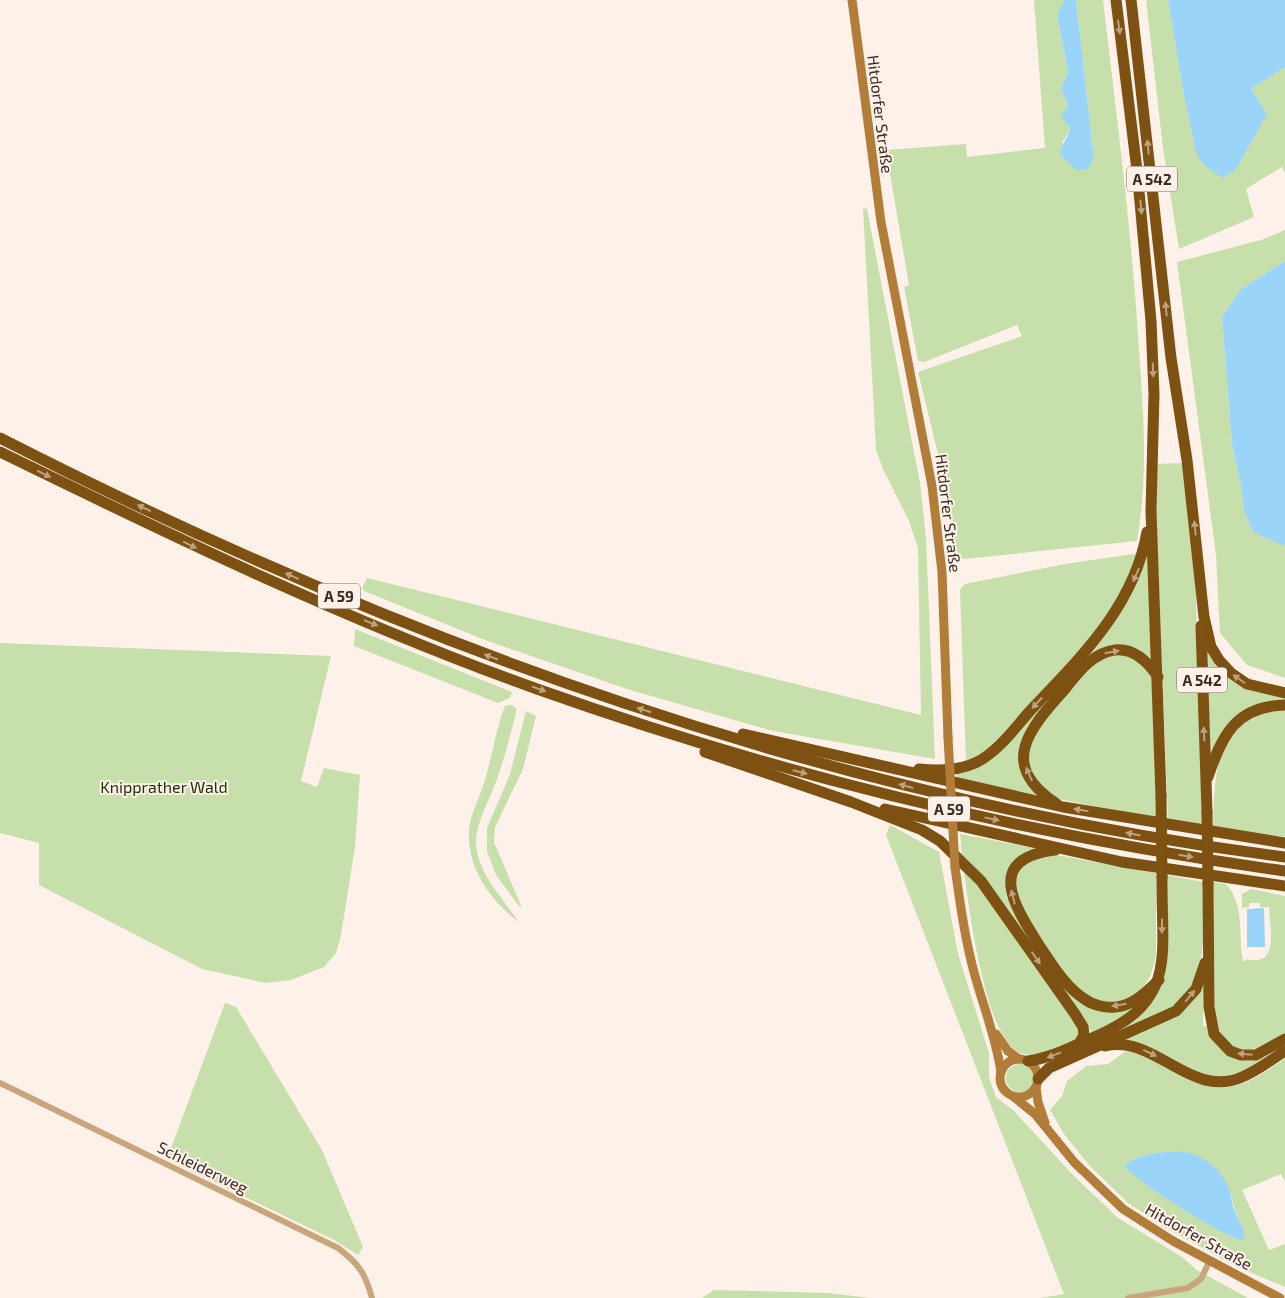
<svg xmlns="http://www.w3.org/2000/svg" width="1285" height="1298" viewBox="0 0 1285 1298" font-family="'Exo 2',sans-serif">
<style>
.green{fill:#c7dfab;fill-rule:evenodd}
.water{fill:#9bd4f9}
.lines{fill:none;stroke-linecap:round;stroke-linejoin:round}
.street{stroke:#c9a57b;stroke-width:6}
.secondary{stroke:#b27d39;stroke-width:9}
.highway{stroke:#7d5112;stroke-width:11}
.secondary-bridge{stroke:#b27d39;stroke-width:9}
.highway-bridge{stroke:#7d5112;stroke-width:11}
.oneway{fill:#bea17e}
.labels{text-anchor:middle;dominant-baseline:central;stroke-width:4;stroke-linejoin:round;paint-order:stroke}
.shield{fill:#fef1e9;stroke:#73675f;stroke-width:1}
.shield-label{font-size:15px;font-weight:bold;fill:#382c24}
.street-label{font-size:16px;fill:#382c24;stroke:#fef1e9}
.park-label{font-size:16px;fill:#1e2f00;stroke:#fef1e9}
</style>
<rect width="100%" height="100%" fill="#fef1e9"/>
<g class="green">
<path d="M1034,0H1064L1057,17L1068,71L1061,89C1068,106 1076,128 1062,142L1088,169L1094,158L1076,0H1103C1116,112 1131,224 1138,336C1143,405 1149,473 1137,541L964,559L956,555L939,458L918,372L1022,336L1017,325L924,362L918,361L904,287L909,285L886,150L966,144L967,157L1045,148Z"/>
<path d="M1146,0H1168L1184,95L1251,89L1285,67V173L1282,167L1246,189L1254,217L1179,249L1163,148Z"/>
<path d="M863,208L867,209L920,483L926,537L935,759L773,731L627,689L485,640L364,591L362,588L367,578L921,715L918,548L909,521L883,469L876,450Z"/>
<path d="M1285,230V261L1240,290L1222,317L1232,445L1241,485L1244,511L1253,532L1285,544V678L1247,665L1220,633L1216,555L1177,262L1261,240Z"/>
<path d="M1183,463L1196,593L1202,824L1168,818L1156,518L1157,464Z"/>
<path d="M1140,553L1132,576L1102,625L991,747L966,762L960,589L965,584L1065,564Z"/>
<path d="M1147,553L1155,666L1149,660L1102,651L1022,747L1042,797L957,780V773L977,766L1132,591Z"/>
<path d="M355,629L512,692L510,698L498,703L354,646Z"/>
<path d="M0,643L331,656L301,781L317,787L324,768L360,775L355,847L341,935L336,953L324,967L291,980L266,983L202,969L39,885V843L0,833Z"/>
<path d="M1206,644L1222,670L1285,696V700L1238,714C1223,727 1217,742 1211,760Z"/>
<path d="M1111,654L1133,656L1151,675L1153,683L1157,819L1059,799L1037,783L1029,765L1028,751L1042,721L1091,664Z"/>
<path d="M512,705L517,709C511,733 505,756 497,779C489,803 470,830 478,856C485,881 504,900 518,921C488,900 463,861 470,823C473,809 481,794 485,780C492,756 496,730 505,706Z"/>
<path d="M1285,708V837L1213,827C1215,784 1212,733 1258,712C1265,708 1277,709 1285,708Z"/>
<path d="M526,711L536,716L523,769L495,827L494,842L522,908L519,906L496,875L487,851V828L510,774Z"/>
<path d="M890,825L939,852L958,954L989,1053V1078L996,1097L1013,1110L1074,1176L1118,1218L1182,1257L1197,1270L1248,1298H1040L1064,1294L886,835Z"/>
<path d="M960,834L1034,848L1035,850L1008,883L1075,997L1140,1008L1093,1034L982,876L962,855Z"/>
<path d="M1056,855L1156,873V954C1153,973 1147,989 1129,997C1116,1003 1101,1004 1089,997C1082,994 1073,986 1068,980C1060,971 1023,918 1020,907C1016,898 1014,883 1018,874C1025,858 1041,858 1056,855Z"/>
<path d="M963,864L1080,1028L1079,1038C1065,1048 1032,1063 1015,1050C984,1028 968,903 963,864Z"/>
<path d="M1166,875L1204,882C1203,923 1211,975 1175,1005C1160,1017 1137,1023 1120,1031C1133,1021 1147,1012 1156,997C1171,972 1166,907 1166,875Z"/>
<path d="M1213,882L1226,884C1245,904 1238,936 1243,961H1246V959C1280,968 1270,928 1269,907H1260V903H1250L1249,907L1242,908V894L1251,889L1285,896V1034C1268,1045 1242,1060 1225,1042C1221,1037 1218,1030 1215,1025Z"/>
<path d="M1204,981L1203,1026H1207C1219,1054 1238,1070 1269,1055C1275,1052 1281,1046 1285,1046C1261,1061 1239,1079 1209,1077L1125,1039L1161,1023Z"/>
<path d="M225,1003L236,1007L322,1150L363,1247L358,1255L334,1240L167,1159Z"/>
<path d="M1126,1051C1133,1053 1141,1054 1148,1057C1177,1070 1204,1095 1238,1085C1255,1080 1270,1068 1285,1059V1181L1281,1174L1242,1190L1269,1250L1285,1244V1287L1237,1267L1166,1228L1128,1203L1089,1165L1064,1134L1050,1110L1062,1096L1067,1081L1086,1066L1108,1064ZM1176,1151C1191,1152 1222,1172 1227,1185C1233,1198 1233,1211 1241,1222L1236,1239L1168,1198L1125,1167C1129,1155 1164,1152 1176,1151Z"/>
<circle cx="1020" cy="1078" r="14"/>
<path d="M714,1290L828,1293L870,1298H702Z"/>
</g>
<g class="water">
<path d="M1064,0H1076L1094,158L1088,169L1076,170L1060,154C1062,143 1069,137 1070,126L1064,122L1062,113L1068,107L1061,89L1068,71L1057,16Z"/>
<path d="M1168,0H1285V67L1251,89L1267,114L1236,169L1222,178L1204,165L1197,155L1184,95Z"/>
<path d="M1285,261V544L1282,545L1253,532L1244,511L1241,485L1232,445L1222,317L1240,290Z"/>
<path d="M1264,908L1265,947H1247V909Z"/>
<path d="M1176,1151C1198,1152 1217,1164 1227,1184C1232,1193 1231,1205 1236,1214C1240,1223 1247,1230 1243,1240C1227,1240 1137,1181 1125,1167C1129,1155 1164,1152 1176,1151Z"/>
</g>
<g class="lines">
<g class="street">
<path d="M0,1083L338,1248C359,1264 365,1273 372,1298"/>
<path d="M1128,1298L1188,1288L1201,1279L1210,1260"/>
</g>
<g class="secondary">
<path d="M852,0L881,222L932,486L942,572L948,737"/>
<path d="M955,867C960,903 965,940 975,976C984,1008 996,1038 1001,1072"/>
<path d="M996,1034L1008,1051L1019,1059"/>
<circle cx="1019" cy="1078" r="19"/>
<path d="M1036,1087L1038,1102L1045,1123"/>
<path d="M1014,1097L1035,1114L1074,1162L1123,1209L1173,1241L1280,1298"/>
</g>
<g class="highway">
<path d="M1116,0L1137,170L1151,321L1154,394L1151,511L1161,796"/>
<path d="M1131,0L1171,358L1187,460L1204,617L1211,647L1219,660L1231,673L1247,684L1285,693"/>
<path d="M0,438C405,645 833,799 1285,857"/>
<path d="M0,452C176,538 352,623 537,689C779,775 1030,836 1285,871"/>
<path d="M1201,626L1207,812"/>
<path d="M743,734L1063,807L1285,843"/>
<path d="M705,752L851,802L922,830L940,841L981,881L1075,1014L1083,1027L1084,1035L1079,1044"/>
<path d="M919,769C938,771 958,771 975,763C997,753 1014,729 1030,711C1080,658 1134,607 1147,532"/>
<path d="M1208,777C1222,735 1236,706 1285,705"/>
<path d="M1057,804C997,765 1029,729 1065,689C1078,673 1092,653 1115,650C1134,648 1148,662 1158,677"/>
<path d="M885,809L1122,862L1285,886"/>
<path d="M1055,850C983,859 1015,907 1039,945C1052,964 1065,987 1086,1000C1093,1005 1105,1008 1115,1007C1133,1006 1146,992 1159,980"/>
<path d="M1208,884L1209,1007L1214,1034L1230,1051L1241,1055H1256L1285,1039"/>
<path d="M1105,1046C1155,1034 1191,1100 1242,1077C1257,1071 1271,1060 1285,1051"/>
<path d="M1028,1061C1051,1058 1071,1047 1092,1038C1179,1002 1161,957 1162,877"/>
<path d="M1038,1079L1049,1068L1176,1011L1196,989L1205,963"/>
</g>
<path class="secondary-bridge" d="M948,737L955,867"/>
<g class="highway-bridge">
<path d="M1161,796L1162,877"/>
<path d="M1207,812L1208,884"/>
</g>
</g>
<defs><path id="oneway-solid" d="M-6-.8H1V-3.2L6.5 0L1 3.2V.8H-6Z" transform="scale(1.25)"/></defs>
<g class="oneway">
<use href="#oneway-solid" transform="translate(1119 27) rotate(82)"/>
<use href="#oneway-solid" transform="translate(1148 147) rotate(-96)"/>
<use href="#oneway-solid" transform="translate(1141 207) rotate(84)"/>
<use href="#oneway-solid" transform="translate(1166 309) rotate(-96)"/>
<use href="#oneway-solid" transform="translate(1153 370) rotate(88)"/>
<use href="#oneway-solid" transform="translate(44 474) rotate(26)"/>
<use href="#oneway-solid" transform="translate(144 508) rotate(-155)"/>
<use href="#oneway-solid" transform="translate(1195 528) rotate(-96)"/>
<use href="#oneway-solid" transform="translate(190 545) rotate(26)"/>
<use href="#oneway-solid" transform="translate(1136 575) rotate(114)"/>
<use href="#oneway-solid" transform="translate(292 576) rotate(-156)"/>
<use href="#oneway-solid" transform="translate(371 623) rotate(22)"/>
<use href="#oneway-solid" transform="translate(1112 652) rotate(-10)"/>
<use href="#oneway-solid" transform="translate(491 657) rotate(-159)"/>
<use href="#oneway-solid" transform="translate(1239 679) rotate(-145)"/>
<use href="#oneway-solid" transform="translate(539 689) rotate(19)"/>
<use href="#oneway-solid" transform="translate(1037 703) rotate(133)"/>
<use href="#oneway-solid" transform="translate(644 710) rotate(-162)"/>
<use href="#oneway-solid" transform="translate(1204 734) rotate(-93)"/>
<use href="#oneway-solid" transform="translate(800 772) rotate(14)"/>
<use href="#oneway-solid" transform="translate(1029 774) rotate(-114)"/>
<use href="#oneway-solid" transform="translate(906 786) rotate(-165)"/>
<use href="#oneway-solid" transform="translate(1081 810) rotate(-171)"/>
<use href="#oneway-solid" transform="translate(992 819) rotate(12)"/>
<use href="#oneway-solid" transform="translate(1133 834) rotate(-169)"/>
<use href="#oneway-solid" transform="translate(1186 856) rotate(9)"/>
<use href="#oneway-solid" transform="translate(1013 897) rotate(-104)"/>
<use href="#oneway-solid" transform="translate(1162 926) rotate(90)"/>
<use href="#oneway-solid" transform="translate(1036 958) rotate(55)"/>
<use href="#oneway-solid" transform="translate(1190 996) rotate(-51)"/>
<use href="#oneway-solid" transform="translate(1119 1005) rotate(171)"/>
<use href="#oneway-solid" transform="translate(1150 1053) rotate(25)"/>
<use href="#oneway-solid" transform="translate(1245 1054) rotate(-175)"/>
<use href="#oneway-solid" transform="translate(1054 1055) rotate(159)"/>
</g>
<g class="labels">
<g class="shield">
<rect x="1127" y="166.5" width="50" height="25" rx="4"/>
<rect x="318" y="583.5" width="42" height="25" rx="4"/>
<rect x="1177" y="667.5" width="50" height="25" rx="4"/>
<rect x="928" y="796.5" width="42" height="25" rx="4"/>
</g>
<g class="shield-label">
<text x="1152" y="179">A 542</text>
<text x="339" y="596">A 59</text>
<text x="1202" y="680">A 542</text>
<text x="949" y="809">A 59</text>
</g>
<g class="street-label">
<text transform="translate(881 114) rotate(83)">Hitdorfer Straße</text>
<text transform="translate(949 513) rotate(83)">Hitdorfer Straße</text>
<text transform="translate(203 1167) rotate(26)">Schleiderweg</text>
<text transform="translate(1199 1236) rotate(29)">Hitdorfer Straße</text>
</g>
<g class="park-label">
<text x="164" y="786">Knipprather Wald</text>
</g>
</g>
</svg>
